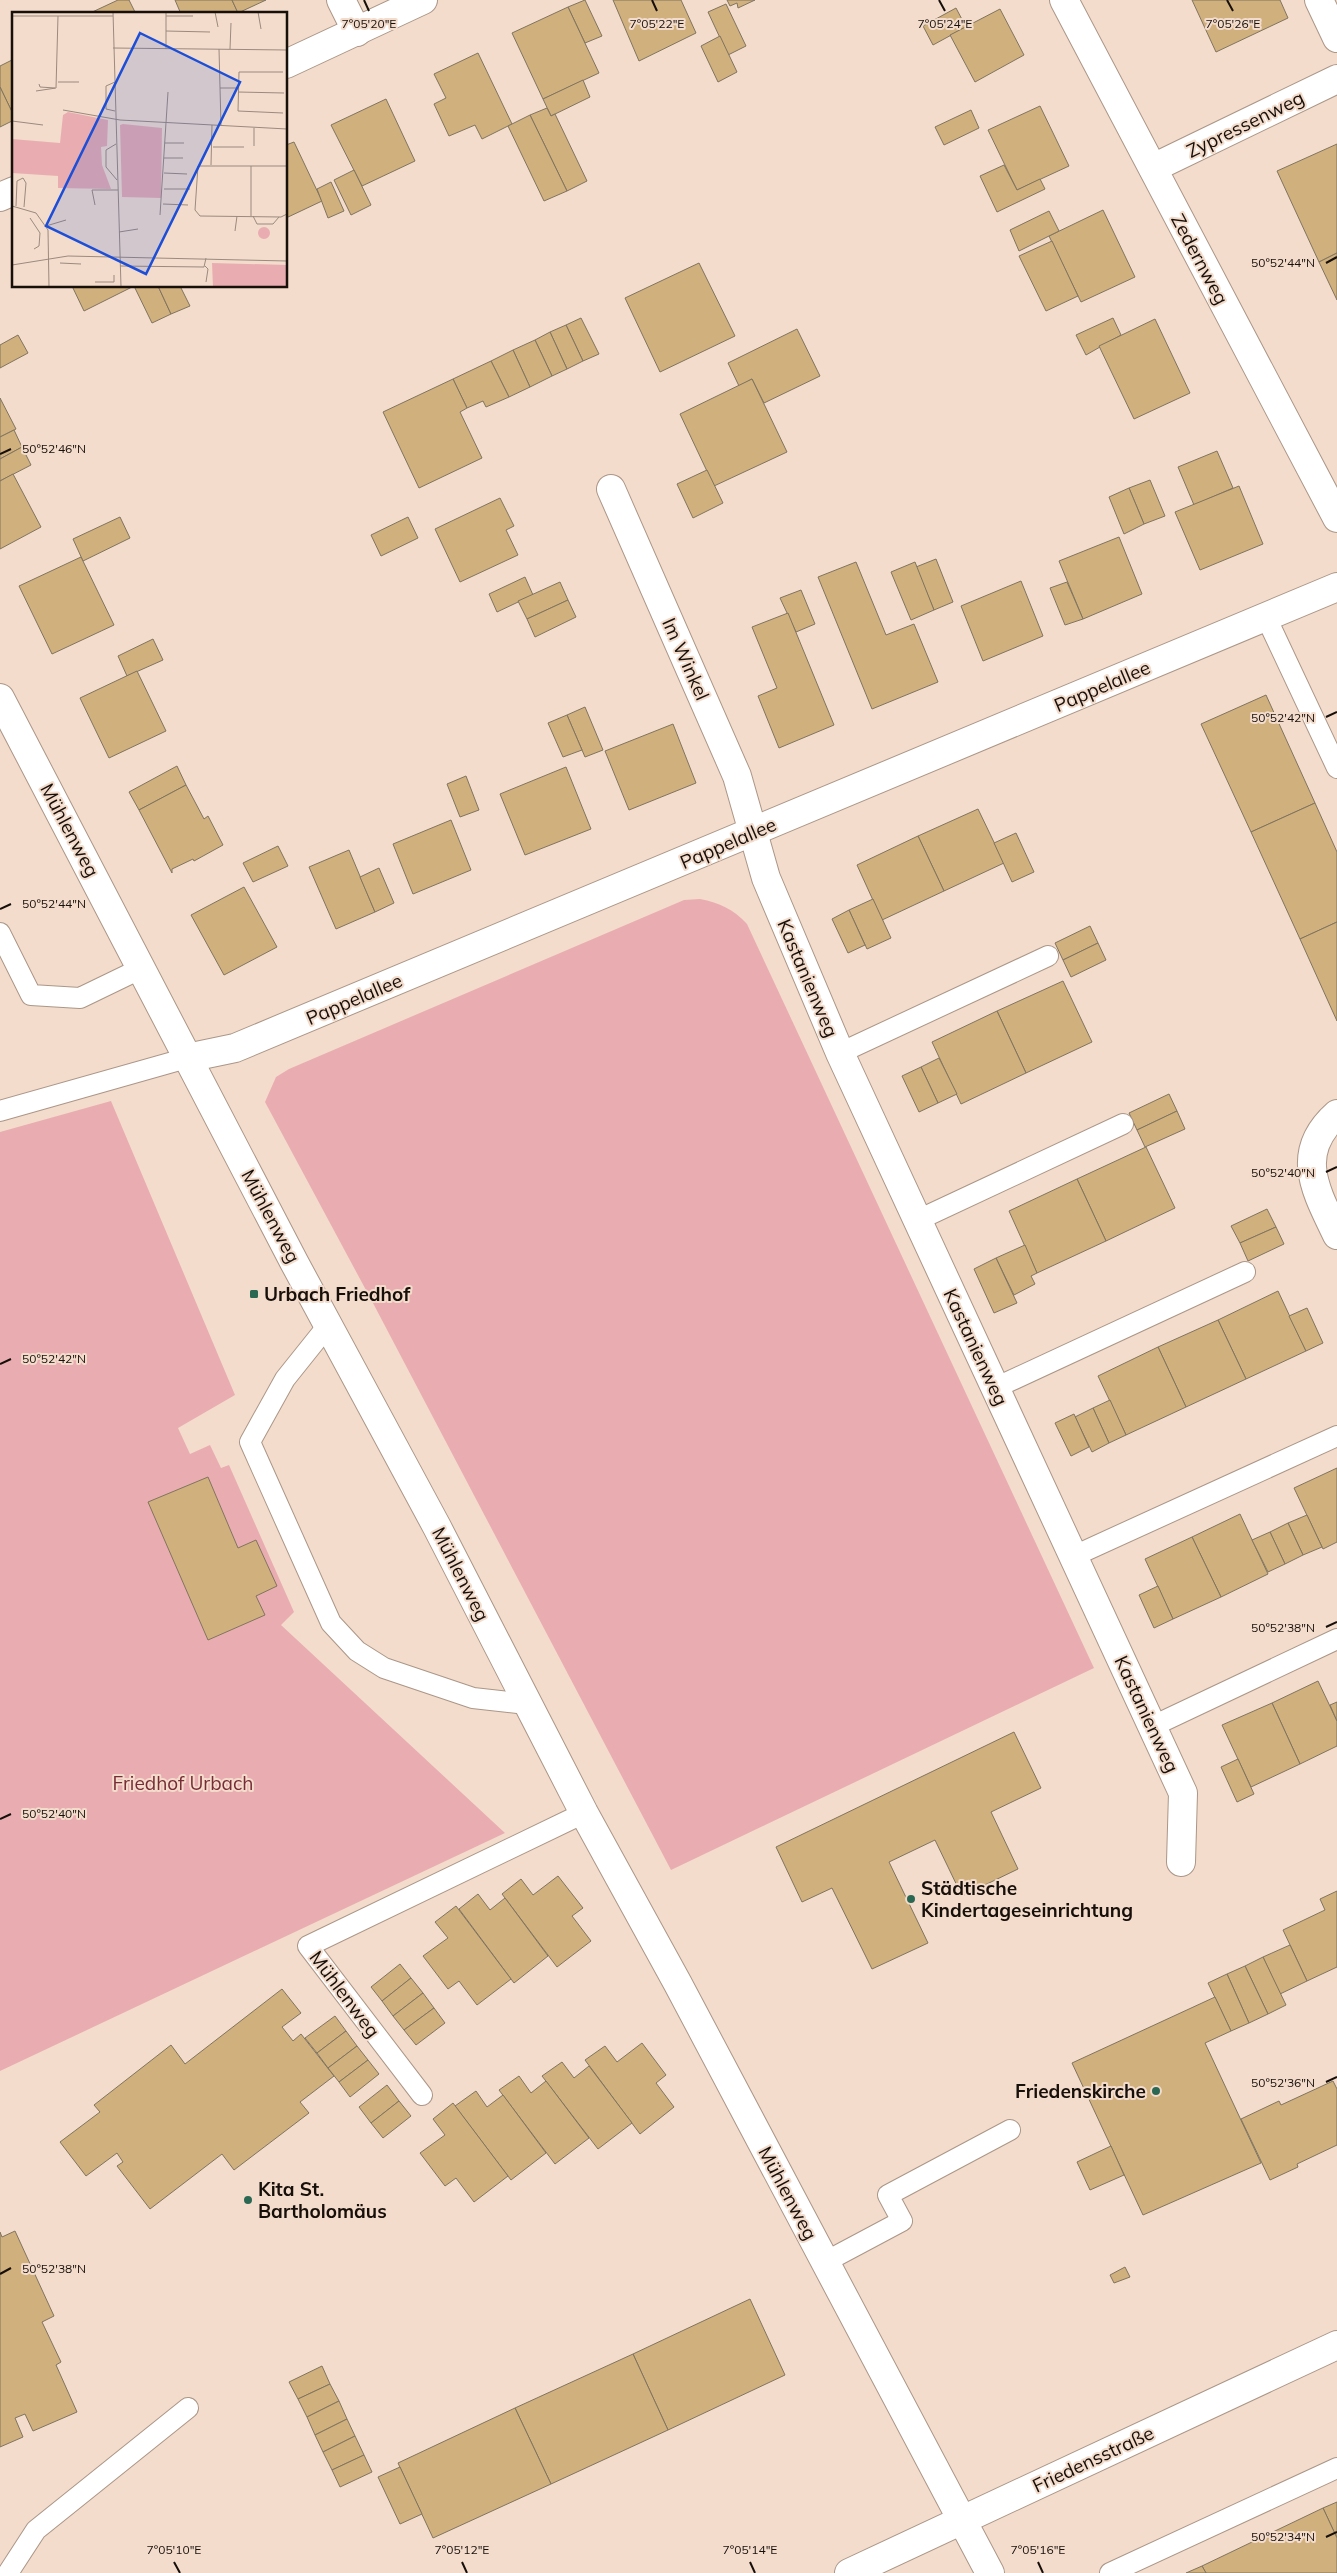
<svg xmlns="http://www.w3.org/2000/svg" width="1337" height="2573" viewBox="0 0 1337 2573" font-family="Mulish,sans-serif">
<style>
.green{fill:#e9adb1}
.building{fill:#d0b07c;stroke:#807460}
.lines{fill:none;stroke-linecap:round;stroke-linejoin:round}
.lane-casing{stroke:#ab9687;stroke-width:22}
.street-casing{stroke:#ab9687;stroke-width:30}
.lane{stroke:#fff;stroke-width:20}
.street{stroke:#fff;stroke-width:28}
.ticks{fill:none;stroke:#170f0a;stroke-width:2}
.poi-dot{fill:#2b6853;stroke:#f3dccc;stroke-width:2}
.labels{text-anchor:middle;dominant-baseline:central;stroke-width:4;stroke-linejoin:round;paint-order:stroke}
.street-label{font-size:19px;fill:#170f0a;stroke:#f3dccc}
.poi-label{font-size:19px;font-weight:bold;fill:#170f0a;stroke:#f3dccc;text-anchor:start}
.park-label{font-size:19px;fill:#782b36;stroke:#f3dccc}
.inset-road{fill:none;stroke:#9b8a7e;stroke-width:1}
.view{fill:#1d4ed8;fill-opacity:0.15;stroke:#1d4ed8;stroke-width:2.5}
.inset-edge{fill:none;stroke:#170f0a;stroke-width:2.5}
.ticks-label{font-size:12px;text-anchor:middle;fill:#170f0a;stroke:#f3dccc;stroke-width:4;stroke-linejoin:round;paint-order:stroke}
</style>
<rect width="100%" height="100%" fill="#f3dccc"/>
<g class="green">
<path d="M700,899C720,903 733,909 747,924L1094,1668L671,1870L374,1305L265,1102L276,1077L289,1069L684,900Z"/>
<path d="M111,1101L235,1395L178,1428L190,1454L210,1445L221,1468L229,1465L294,1612L281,1625L505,1833L0,2071V1132Z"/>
</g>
<g class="building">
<path d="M118,0H129L136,14H88Z"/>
<path d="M175,0H232L238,13L181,14Z"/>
<path d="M232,0H266L238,13Z"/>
<path d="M585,0L602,36L585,43L568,7Z"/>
<path d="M613,0H681L696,33L639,61Z"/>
<path d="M727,0H755L738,8L737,3L730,6Z"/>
<path d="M1192,0H1280L1288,18L1216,52Z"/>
<path d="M726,4L746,46L728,55L708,12Z"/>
<path d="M568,7L599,73L543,99L512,33Z"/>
<path d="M956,8L966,27L933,45L923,26Z"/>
<path d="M1000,9L1024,55L975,82L950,35Z"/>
<path d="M720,36L737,72L718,82L701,46Z"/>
<path d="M478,53L512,124L482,139L475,125L449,136L434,104L446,98L434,74Z"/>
<path d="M14,59V116L0,87V66Z"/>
<path d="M583,80L590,97L551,116L543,99Z"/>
<path d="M0,87L14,116V120L0,127Z"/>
<path d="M386,99L415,161L362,186L331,125Z"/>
<path d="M1040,106L1069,166L1017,190L988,130Z"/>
<path d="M547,108L551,116L555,114L587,181L567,191L530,115Z"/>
<path d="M971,110L979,128L944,145L935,127Z"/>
<path d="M530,115L567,191L544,201L508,126Z"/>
<path d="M294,142L322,201L286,218V145Z"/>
<path d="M1337,144V253L1319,262L1277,171Z"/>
<path d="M1004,165L1017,190L1040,179L1045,189L997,212L980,176Z"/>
<path d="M354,170L371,205L351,215L334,180Z"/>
<path d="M331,182L344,211L328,218L317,189Z"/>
<path d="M1103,210L1135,277L1081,302L1049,236Z"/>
<path d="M1049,211L1059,231L1019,251L1010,230Z"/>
<path d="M1052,241L1078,296L1046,311L1019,256Z"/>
<path d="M1337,253V300L1319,262Z"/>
<path d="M699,263L735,336L660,372L625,298Z"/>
<path d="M72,286H134L84,311Z"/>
<path d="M134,286H158L171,314L152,323Z"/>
<path d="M158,286H180L190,306L171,314Z"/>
<path d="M581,318L599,354L583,361L566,325Z"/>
<path d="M1113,318L1121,335L1086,355L1076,335Z"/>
<path d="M1155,319L1190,393L1134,419L1099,346Z"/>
<path d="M566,325L583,361L567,369L550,332Z"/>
<path d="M797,329L820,376L764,403L752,379L739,386L728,363Z"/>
<path d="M550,332L567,369L552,376L535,340Z"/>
<path d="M18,335L28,353L0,368V345Z"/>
<path d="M535,340L552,376L530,387L513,350Z"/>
<path d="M513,350L530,387L509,397L491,361Z"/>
<path d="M491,361L509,397L486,407L483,401L467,408L453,379Z"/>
<path d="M453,379L467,408L460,412L482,458L419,488L383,412Z"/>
<path d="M752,379L787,452L714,486L680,414Z"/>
<path d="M0,398L16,429L0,437Z"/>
<path d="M14,430L22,447L0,459V437Z"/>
<path d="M22,447L31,465L0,481V459Z"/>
<path d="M1217,451L1233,488L1194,505L1178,467Z"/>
<path d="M707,470L723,503L693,518L677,484Z"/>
<path d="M13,474L41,527L0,549V481Z"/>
<path d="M1150,480L1165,516L1144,524L1129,488Z"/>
<path d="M1239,486L1263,544L1200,570L1175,512Z"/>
<path d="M1129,488L1144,524L1124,534L1109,497Z"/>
<path d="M500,498L514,526L506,530L518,555L460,582L435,529Z"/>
<path d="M120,517L130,538L83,561L73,539Z"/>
<path d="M408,517L418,538L381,556L371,535Z"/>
<path d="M1119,537L1142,594L1083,619L1059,561Z"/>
<path d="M81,557L114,625L52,654L19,586Z"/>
<path d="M936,559L953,602L934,610L916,567Z"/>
<path d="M856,562L886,635L914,624L938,682L872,709L818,577Z"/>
<path d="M915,562L934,610L911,620L891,572Z"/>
<path d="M525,577L533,595L497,612L489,594Z"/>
<path d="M1021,581L1043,636L983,661L961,606Z"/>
<path d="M560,582L568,600L527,619L518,601Z"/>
<path d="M1067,582L1083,619L1065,625L1050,588Z"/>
<path d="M801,590L815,624L796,632L780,598Z"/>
<path d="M568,600L576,617L535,637L527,619Z"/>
<path d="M788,613L834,725L779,748L758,696L777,688L752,627Z"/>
<path d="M153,639L163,660L127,676L118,656Z"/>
<path d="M137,671L166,731L109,758L80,698Z"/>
<path d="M1266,695L1315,803L1251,832L1201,724Z"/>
<path d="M585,707L603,750L585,757L567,715Z"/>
<path d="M567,715L582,750L563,757L548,723Z"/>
<path d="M673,724L696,783L629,810L605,751Z"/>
<path d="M177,766L186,785L139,810L129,792Z"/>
<path d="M566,767L591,829L525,855L500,794Z"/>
<path d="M466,776L479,810L460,817L447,784Z"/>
<path d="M186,785L204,819L208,816L223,845L194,861L193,859L172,869V873L139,810Z"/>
<path d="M1315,803L1337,852V922L1300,939L1251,832Z"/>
<path d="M978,809L1004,863L944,891L918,836Z"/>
<path d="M451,820L471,870L413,894L393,844Z"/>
<path d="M1016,833L1034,872L1012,882L994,843Z"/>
<path d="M918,836L944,891L882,920L857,865Z"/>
<path d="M278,846L288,866L253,882L243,863Z"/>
<path d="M349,850L375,912L336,929L309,867Z"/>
<path d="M379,868L394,903L375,912L360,877Z"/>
<path d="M244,887L277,947L224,975L191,915Z"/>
<path d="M873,899L891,938L867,949L849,910Z"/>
<path d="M849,910L865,945L848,953L832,919Z"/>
<path d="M1337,922V1021L1300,939Z"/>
<path d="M1090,926L1098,943L1063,960L1055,943Z"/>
<path d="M1098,943L1106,960L1071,977L1063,960Z"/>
<path d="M1063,981L1092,1042L1026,1073L997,1011Z"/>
<path d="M997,1011L1026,1073L961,1104L932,1042Z"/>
<path d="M939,1058L957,1094L938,1103L921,1067Z"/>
<path d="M921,1067L938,1103L919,1112L902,1076Z"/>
<path d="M1169,1094L1177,1111L1137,1130L1129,1113Z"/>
<path d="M1177,1111L1185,1129L1145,1147L1137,1130Z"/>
<path d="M1146,1147L1175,1208L1106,1241L1077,1179Z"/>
<path d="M1077,1179L1106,1241L1037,1273L1009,1211Z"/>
<path d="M1267,1209L1276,1227L1240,1243L1231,1226Z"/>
<path d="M1276,1227L1284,1244L1248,1261L1240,1243Z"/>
<path d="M1025,1245L1037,1273L1031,1276L1035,1284L1014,1295L996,1258Z"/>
<path d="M996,1258L1017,1303L994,1313L974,1269Z"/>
<path d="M1278,1291L1306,1351L1246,1379L1218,1320Z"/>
<path d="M1307,1308L1323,1343L1306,1351L1289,1316Z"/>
<path d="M1218,1320L1246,1379L1186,1407L1158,1347Z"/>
<path d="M1158,1347L1186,1407L1126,1435L1098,1376Z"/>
<path d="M1110,1400L1126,1435L1109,1443L1093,1408Z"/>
<path d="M1093,1408L1109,1443L1092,1452L1075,1417Z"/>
<path d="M1074,1414L1089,1447L1071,1456L1055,1423Z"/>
<path d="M1337,1468V1542L1323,1549L1294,1488Z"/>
<path d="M208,1477L238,1548L256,1540L277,1586L256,1596L265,1615L208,1640L148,1502Z"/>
<path d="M1240,1514L1268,1574L1221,1597L1192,1537Z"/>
<path d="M1307,1515L1322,1547L1303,1555L1288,1523Z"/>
<path d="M1288,1523L1303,1555L1285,1564L1270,1532Z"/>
<path d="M1270,1532L1285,1564L1268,1572L1252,1540Z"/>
<path d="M1192,1537L1221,1597L1173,1619L1145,1559Z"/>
<path d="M1158,1586L1173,1619L1154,1628L1139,1595Z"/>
<path d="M1318,1681L1337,1721V1746L1300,1764L1272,1703Z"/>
<path d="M1337,1702V1721L1330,1705Z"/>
<path d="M1272,1703L1300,1764L1251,1787L1222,1725Z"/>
<path d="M1014,1732L1041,1788L991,1812L1018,1869L962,1896L935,1840L889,1862L928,1943L872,1969L832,1888L802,1902L776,1847Z"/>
<path d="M1238,1759L1254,1794L1237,1802L1221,1767Z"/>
<path d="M558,1876L583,1908L572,1916L591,1941L557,1967L502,1894L521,1879L533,1895Z"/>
<path d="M1337,1891V1967L1307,1981L1283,1930L1325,1910L1320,1899Z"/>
<path d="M478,1894L490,1910L505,1898L548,1956L514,1983L459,1909Z"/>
<path d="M456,1906L511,1979L477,2005L459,1981L448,1989L423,1956L448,1938L435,1922Z"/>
<path d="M1290,1945L1307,1981L1280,1994L1263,1957Z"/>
<path d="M1263,1957L1286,2005L1268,2014L1245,1966Z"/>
<path d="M400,1964L411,1978L382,2001L371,1987Z"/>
<path d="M1245,1966L1268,2014L1249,2023L1227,1974Z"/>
<path d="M1227,1974L1249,2023L1231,2031L1208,1983Z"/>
<path d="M411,1978L423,1993L393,2016L382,2001Z"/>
<path d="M282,1989L301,2013L282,2027L293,2041L301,2034L334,2076L300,2102L309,2113L234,2170L222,2154L150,2209L117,2166L123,2162L117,2153L86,2176L60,2142L100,2112L94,2105L171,2045L185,2064Z"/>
<path d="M423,1993L434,2008L404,2030L393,2016Z"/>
<path d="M1215,1997L1231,2031L1205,2043L1261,2163L1143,2215L1072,2063Z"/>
<path d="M434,2008L445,2023L416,2045L404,2030Z"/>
<path d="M335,2016L346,2031L317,2053L305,2038Z"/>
<path d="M346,2031L357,2046L328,2068L317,2053Z"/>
<path d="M642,2043L666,2075L656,2083L674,2107L640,2134L585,2060L605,2046L617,2062Z"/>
<path d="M357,2046L368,2060L339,2082L328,2068Z"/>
<path d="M368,2060L379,2074L350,2097L339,2082Z"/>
<path d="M562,2062L574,2078L589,2066L632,2123L598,2149L542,2076Z"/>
<path d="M519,2076L531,2093L546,2081L589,2138L555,2164L499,2090Z"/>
<path d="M1333,2081L1337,2089V2145L1297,2164L1298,2167L1270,2180L1241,2119L1279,2101L1281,2105Z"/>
<path d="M387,2085L399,2101L371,2123L359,2107Z"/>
<path d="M476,2091L487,2107L503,2095L546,2153L511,2180L455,2106Z"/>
<path d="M399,2101L411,2116L383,2138L371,2123Z"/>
<path d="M453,2103L508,2176L474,2202L456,2178L445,2186L420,2153L445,2135L433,2119Z"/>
<path d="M1111,2146L1124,2175L1090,2190L1077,2162Z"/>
<path d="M15,2231L54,2316L42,2322L61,2362L56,2365L77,2412L33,2431L25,2414L15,2418L23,2437L0,2447V2232L2,2237Z"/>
<path d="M1125,2267L1130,2277L1114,2283L1110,2275Z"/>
<path d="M750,2299L785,2375L668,2430L633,2354Z"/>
<path d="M633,2354L668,2430L551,2484L515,2408Z"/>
<path d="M322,2366L330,2384L298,2399L289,2382Z"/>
<path d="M330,2384L339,2401L307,2417L298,2399Z"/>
<path d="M339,2401L347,2419L315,2435L307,2417Z"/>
<path d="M515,2408L551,2484L433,2538L398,2463Z"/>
<path d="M347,2419L355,2436L323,2452L315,2435Z"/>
<path d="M355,2436L364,2455L332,2470L323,2452Z"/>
<path d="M364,2455L372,2472L340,2487L332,2470Z"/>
<path d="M400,2467L422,2514L400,2524L378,2477Z"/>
<path d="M1337,2502V2538L1323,2508Z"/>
<path d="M1323,2508L1337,2538V2573H1206L1202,2566Z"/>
<path d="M1202,2566L1206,2573H1186Z"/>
</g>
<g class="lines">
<g class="lane-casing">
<g id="lane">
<path d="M1266,617L1337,768"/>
<path d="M0,933L31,995L80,998L142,968"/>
<path d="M840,1053L1048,956"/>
<path d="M0,1111L187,1058"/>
<path d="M918,1220L1123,1124"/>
<path d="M329,1324L285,1379L250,1442L331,1623L357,1651L384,1668L473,1698L527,1704"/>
<path d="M995,1388L1245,1272"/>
<path d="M1074,1556L1337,1436"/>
<path d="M1153,1726L1337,1639"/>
<path d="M422,2095L308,1946L584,1813"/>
<path d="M825,2262L902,2221L888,2195L1010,2130"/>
<path d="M8,2573L36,2530L188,2408"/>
<path d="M1110,2573L1337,2468"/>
</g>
</g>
<g class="street-casing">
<g id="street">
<path d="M341,0L357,32"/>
<path d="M1064,0L1337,518"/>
<path d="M1319,0L1337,38"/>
<path d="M286,64L423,0"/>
<path d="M1153,168L1337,79"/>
<path d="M0,197L14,191"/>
<path d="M611,489L737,776L766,878L840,1053L1183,1793L1181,1862"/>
<path d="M0,698L294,1262L437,1527L584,1813L678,1984L990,2573"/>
<path d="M187,1058L235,1048L1337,587"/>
<path d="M1337,1114C1293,1153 1316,1191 1337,1235"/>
<path d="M849,2573L1337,2345"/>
</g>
</g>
<use href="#lane" class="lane"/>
<use href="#street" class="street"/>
</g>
<path class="ticks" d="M364,0L369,11M652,0L657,11M939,0L945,11M1227,0L1233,11M1326,263L1337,257M0,454L11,449M1326,717L1337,712M0,909L11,904M1326,1172L1337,1167M0,1364L11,1359M1326,1627L1337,1622M0,1819L11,1814M1326,2082L1337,2077M0,2274L11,2268M1326,2537L1337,2532M174,2562L180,2573M462,2562L467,2573M750,2562L755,2573M1038,2562L1043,2573"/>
<g class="poi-dot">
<rect x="249" y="1289" width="10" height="10" rx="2.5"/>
<circle cx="911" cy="1899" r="5"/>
<circle cx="1156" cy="2091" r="5"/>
<circle cx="248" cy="2200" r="5"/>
</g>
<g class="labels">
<g class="street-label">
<text transform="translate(1245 124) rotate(-26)">Zypressenweg</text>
<text transform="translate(1200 259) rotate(62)">Zedernweg</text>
<text transform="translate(686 659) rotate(66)">Im Winkel</text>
<text transform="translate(1102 686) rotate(-23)">Pappelallee</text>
<text transform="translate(70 830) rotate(62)">Mühlenweg</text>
<text transform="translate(728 843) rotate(-23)">Pappelallee</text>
<text transform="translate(808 978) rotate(67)">Kastanienweg</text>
<text transform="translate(354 999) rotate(-23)">Pappelallee</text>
<text transform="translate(271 1216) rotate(62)">Mühlenweg</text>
<text transform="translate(976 1347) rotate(65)">Kastanienweg</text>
<text transform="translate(461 1574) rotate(63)">Mühlenweg</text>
<text transform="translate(1147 1714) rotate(65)">Kastanienweg</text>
<text transform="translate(345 1994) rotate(53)">Mühlenweg</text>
<text transform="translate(788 2193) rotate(62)">Mühlenweg</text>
<text transform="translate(1093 2459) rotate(-25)">Friedensstraße</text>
</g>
<g class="poi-label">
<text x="264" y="1294">Urbach Friedhof</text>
<text x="921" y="1888">Städtische<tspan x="921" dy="22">Kindertageseinrichtung</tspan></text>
<text x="1146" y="2091" text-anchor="end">Friedenskirche</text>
<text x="258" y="2189">Kita St.<tspan x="258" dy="22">Bartholomäus</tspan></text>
</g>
<g class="park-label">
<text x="183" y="1783">Friedhof Urbach</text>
</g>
</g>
<g transform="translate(12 12)">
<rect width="275" height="275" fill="#f3dccc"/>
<path d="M56,100L96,108L95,134L89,135L90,153L99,177L46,176V164L0,161V127L48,131L51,103ZM111,112L150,116L149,186L110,185L108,113ZM246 221a6 6 0 1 1 12 0a6 6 0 1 1-12 0ZM200,251L275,253V275H201Z" fill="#e9adb1"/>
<path class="inset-road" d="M101,0L109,275M203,0L206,15M246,0L249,17M0,4H101M154,4H181M154,19L198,20M101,36L275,38M154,37V0M207,37L209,114M218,37L219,11M46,70H67M103,70L94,74V97L103,99M27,72L28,75L43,76M44,76L46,4M208,76H227M24,79L44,76M226,80L272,81M51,98L108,108L275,117M271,101L226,99L227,60H271M0,109L31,113M153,131H172M104,132L94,138V155L105,168M242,134V116M201,135H232M152,146H171M199,153L200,113M275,154H186L183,198L188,204L269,205L275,202M152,161L175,162M152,177H178M151,192L176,193M83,193L80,178H106M0,194L24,201L36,218L37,275M4,194L5,169L11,166L14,171L12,195M148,203L156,80M239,204V154M241,204L245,212H261L267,205M18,206L28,221L27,234L22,237M34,214L54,208M223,219L225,204M107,220L126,217M48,251L69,252M0,253L56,244L275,249M108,254L192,255L194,246M193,254L196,257L194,270M83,270H102V263"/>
<path class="view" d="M128,21L228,70L134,262L34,214Z"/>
<rect width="275" height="275" class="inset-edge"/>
</g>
<g class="ticks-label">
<text x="657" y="28">7°05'22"E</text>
<text x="945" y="28">7°05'24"E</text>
<text x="1233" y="28">7°05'26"E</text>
<text x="369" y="28">7°05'20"E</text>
<text x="1283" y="267">50°52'44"N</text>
<text x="54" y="453">50°52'46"N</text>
<text x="1283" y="722">50°52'42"N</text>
<text x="54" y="908">50°52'44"N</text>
<text x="1283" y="1177">50°52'40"N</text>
<text x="54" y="1363">50°52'42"N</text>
<text x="1283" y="1632">50°52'38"N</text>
<text x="54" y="1818">50°52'40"N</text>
<text x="1283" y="2087">50°52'36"N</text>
<text x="54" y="2273">50°52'38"N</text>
<text x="1283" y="2541">50°52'34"N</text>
<text x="174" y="2554">7°05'10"E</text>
<text x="462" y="2554">7°05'12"E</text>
<text x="750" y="2554">7°05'14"E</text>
<text x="1038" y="2554">7°05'16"E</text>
</g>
</svg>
